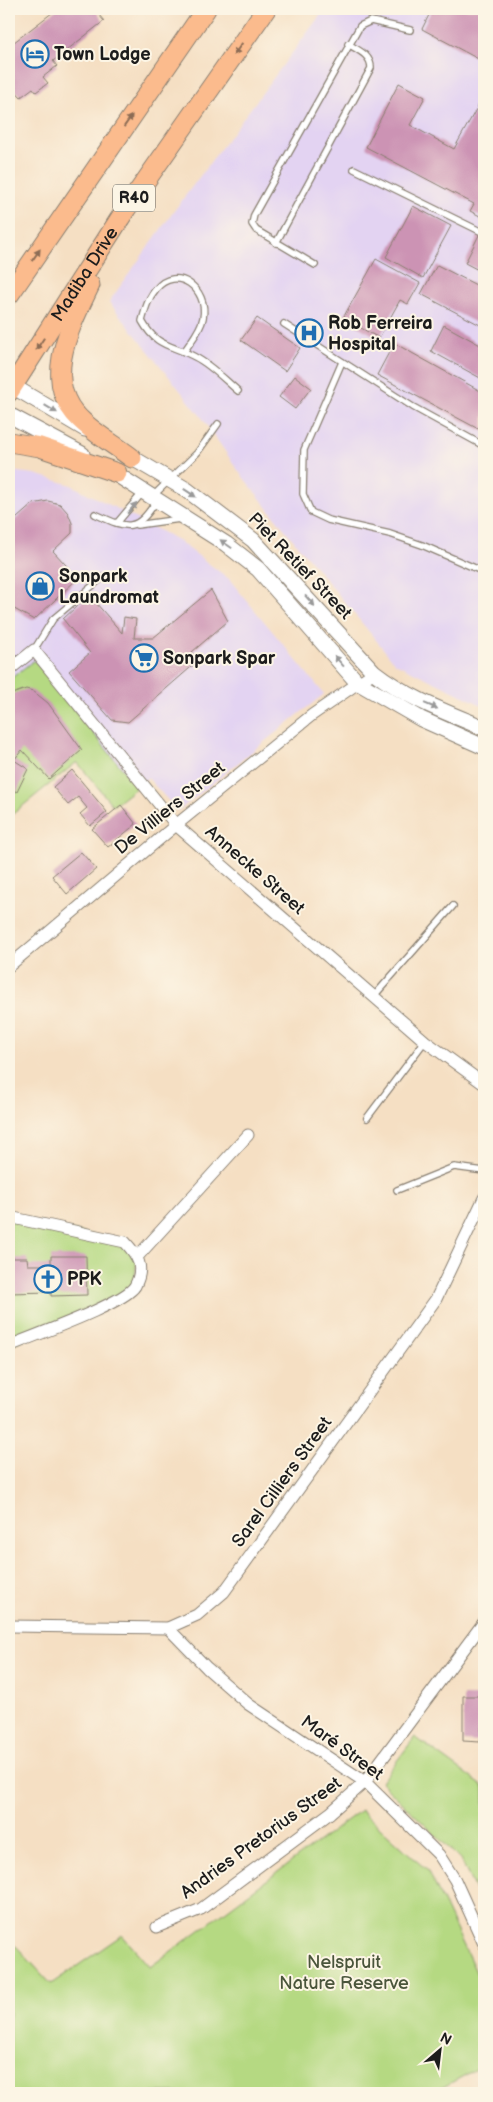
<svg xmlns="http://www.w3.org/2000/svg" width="493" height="2102" viewBox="0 0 493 2102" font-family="'Balsamiq Sans',sans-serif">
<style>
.built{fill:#e3d3f2}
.green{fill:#b5d982;stroke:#687a4f}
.building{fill:#cc93b4}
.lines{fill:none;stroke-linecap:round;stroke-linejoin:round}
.service-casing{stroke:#887e70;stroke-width:8}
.minor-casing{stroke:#887e70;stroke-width:13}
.tertiary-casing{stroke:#887e70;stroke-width:17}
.primary-casing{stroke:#887e70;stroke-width:21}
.service{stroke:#fff;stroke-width:5.5}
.minor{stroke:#fff;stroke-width:11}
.tertiary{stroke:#fff;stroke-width:15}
.primary{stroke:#fbbb8d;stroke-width:19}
.oneway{fill:#8c6c54}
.oneway2{fill:#999}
.labels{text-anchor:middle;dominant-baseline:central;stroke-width:4;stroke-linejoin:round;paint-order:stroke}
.shield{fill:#fcf5e5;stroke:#5f5d58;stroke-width:1}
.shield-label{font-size:16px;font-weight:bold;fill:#1c1c1c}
.poi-label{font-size:18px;font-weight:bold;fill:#1c1c1c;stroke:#fcf5e5;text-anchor:start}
.street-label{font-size:18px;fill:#1c1c1c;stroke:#fcf5e5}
.park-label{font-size:18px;fill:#4a553b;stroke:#fcf5e5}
</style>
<rect width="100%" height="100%" fill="#fcf5e5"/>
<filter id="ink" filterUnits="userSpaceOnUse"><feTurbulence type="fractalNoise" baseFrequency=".02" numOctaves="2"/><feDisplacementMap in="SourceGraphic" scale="10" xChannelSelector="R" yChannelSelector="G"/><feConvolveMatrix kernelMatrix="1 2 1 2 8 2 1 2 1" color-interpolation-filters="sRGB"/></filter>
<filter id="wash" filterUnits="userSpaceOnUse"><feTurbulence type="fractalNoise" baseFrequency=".0096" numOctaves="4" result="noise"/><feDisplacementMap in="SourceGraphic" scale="20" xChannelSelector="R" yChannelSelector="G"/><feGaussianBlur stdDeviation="1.12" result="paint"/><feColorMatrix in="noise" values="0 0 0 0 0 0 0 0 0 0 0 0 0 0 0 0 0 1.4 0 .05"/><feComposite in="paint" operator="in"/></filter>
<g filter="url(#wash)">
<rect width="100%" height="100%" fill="#f5dfc3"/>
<g class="built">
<path d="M325,9H484V706L395,663L290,536L240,473L200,415L109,302L174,211Z"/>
<path d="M9,471L35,474L71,485L176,539L229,579L324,694L178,811L148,778L113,806L77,762L9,817Z"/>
</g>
<g class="green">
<path d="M34,660L137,787L113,806L77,762L9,817V680Z"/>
<path d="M9,1217L125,1242L137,1257L134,1288L9,1346Z"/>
<path d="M415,1737L484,1787V1909L461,1860L381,1782Z"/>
<path d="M361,1810L429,1872L484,1989V2065L432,2093H9V1943L17,1947L51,1984L122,1935L150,1967Z"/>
</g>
<g id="blocks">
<g class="building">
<path d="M57,9H94L104,21L53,61L57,66L43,77L48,83L36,92L33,88L21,97L11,86L9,88V46Z"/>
<path d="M432,9H484V62L422,29Z"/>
<path d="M399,83L425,97L410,125L454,149L484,95V218L470,211L474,204L366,147Z"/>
<path d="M413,206L451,226L423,278L386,257Z"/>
<path d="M479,235L484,238V273L465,263Z"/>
<path d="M376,259L420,283L408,304L400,300L379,338L343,318Z"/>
<path d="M437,265L484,289V327L421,294Z"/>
<path d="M257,318L300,348L285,371L241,340Z"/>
<path d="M444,325L484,347V380L431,351Z"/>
<path d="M394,343L484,393V432L377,375Z"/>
<path d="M295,376L311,388L295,409L279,397Z"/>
<path d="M48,501L60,504L68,513L72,523V533L53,551L78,578L34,620L9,606V525L33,504Z"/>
<path d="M211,590L228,621L192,652L198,661L128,722L112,720L69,671L90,653L63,619L89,595L122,633L124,617L136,619L134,638H153Z"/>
<path d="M26,689L33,691L48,703L82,750L49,779L22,750L14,760L28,769L17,792L9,788V695Z"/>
<path d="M72,770L107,812L90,826L80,814L87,808L78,797L68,805L53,787Z"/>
<path d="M121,805L136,824L108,847L92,829Z"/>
<path d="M81,852L96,869L67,894L52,876Z"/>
<path d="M51,1256H86L87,1295L51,1296V1292L9,1293V1258H27L28,1265H51Z"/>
<path d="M463,1696H484L480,1742L463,1741Z"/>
</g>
</g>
</g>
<g filter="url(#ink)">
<use href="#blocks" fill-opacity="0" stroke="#887e70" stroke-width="1"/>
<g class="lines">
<g class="service-casing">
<g id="service">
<path d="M354,169L484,233"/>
<path d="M276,243L371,68C371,55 358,50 348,44"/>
<path d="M315,265L256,230L252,224L254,215L360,26L371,21L410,30"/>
<path d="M284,324L413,407L484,446"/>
<path d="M184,352C190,342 201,330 203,318C209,289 176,264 156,289C148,298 145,310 142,321C157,348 171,344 195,357C211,365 225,380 238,391"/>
<path d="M342,362L304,450L303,494L311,512L328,520L390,534L422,545L484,572"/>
<path d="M153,496L197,453L218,424"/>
<path d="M95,514C128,529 136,533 157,500"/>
<path d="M117,523L143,492"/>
<path d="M137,525L180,519"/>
<path d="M34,650L53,619L103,577"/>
<path d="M374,996L453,906"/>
<path d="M367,1118L425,1041"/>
<path d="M397,1190L454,1167L484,1171"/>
</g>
</g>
<g class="minor-casing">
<g id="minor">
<path d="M9,670L34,650L176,825L425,1041L484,1084"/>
<path d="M9,966L176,825L312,715L374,672"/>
<path d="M9,1217L125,1242C138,1256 145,1267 135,1286C124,1304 32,1336 9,1346"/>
<path d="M138,1256L248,1135"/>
<path d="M9,1626L168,1628L197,1615L224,1592L436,1299L484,1198"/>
<path d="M168,1628L207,1668L248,1704L365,1782L439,1855L455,1880L484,1944"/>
<path d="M157,1927L201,1909L330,1813L365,1782L484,1622"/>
</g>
</g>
<g class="tertiary-casing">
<g id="tertiary">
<path d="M9,384L85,429"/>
<path d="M9,415L82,454"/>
<path d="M124,453L187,490L253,540L374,672C407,698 446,712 484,728"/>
<path d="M108,469L226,544L258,569L357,682L421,719L484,747"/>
</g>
</g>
<g class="primary-casing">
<g id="primary">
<path d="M90,285C71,325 40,381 80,419C95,434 115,445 132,458"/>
<path d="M9,295L206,9"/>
<path id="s1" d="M9,392L126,209L266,9"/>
<path d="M9,442L40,447L117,473"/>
</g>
</g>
<use href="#service" class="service"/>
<use href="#minor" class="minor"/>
<use href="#tertiary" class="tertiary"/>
<use href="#primary" class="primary"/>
</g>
<defs><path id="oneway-solid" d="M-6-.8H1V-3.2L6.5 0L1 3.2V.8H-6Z" transform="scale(1.25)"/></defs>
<g class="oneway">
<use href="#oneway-solid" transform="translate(238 49) rotate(125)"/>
<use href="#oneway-solid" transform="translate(128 121) rotate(-55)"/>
<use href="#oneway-solid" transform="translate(36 255) rotate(-55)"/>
<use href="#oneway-solid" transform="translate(40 344) rotate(123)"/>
</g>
<g class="oneway2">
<use href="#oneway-solid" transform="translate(51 409) rotate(31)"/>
<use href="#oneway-solid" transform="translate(190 493) rotate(34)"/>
<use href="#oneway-solid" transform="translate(132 508) rotate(-50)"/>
<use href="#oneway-solid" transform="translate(226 544) rotate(-145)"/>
<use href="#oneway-solid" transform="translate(310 601) rotate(48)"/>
<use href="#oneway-solid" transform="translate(339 661) rotate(-131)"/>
<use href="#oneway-solid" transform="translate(431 706) rotate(23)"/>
</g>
</g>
<defs>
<g id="hotel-ring" transform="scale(1.4375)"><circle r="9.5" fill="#fcf5e5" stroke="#1f6fb2" stroke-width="1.5"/><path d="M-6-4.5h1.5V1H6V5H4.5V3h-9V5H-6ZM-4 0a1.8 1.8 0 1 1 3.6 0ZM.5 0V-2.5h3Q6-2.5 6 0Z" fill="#1f6fb2"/></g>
<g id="hospital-ring" transform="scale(1.4375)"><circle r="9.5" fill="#fcf5e5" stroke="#1f6fb2" stroke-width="1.5"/><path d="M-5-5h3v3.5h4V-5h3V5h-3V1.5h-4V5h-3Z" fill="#1f6fb2"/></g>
<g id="shop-ring" transform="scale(1.4375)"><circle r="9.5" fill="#fcf5e5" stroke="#1f6fb2" stroke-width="1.5"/><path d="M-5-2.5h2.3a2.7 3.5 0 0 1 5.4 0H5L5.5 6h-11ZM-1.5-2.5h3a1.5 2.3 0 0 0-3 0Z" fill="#1f6fb2"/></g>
<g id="supermarket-ring" transform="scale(1.4375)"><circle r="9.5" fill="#fcf5e5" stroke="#1f6fb2" stroke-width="1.5"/><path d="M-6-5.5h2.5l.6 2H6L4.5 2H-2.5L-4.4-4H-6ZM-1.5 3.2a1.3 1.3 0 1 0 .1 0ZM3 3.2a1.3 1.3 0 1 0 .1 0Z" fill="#1f6fb2"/></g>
<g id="church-ring" transform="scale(1.4375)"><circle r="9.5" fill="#fcf5e5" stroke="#1f6fb2" stroke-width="1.5"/><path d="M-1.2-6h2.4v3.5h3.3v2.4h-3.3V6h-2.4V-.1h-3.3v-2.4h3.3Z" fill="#1f6fb2"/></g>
</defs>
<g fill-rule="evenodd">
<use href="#hotel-ring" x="35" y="54"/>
<use href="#hospital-ring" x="309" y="333"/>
<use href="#shop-ring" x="40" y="586"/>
<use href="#supermarket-ring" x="144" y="658"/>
<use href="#church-ring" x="48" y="1279"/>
</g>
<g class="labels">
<rect class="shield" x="113" y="184.5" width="42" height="27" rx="4"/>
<g class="shield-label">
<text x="134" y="198">R40</text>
</g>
<g class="poi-label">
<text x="54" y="54">Town Lodge</text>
<text x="328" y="323">Rob Ferreira<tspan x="328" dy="21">Hospital</tspan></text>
<text x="59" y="576">Sonpark<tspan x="59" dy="21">Laundromat</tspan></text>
<text x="163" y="658">Sonpark Spar</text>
<text x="67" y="1279">PPK</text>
</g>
<g class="street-label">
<text stroke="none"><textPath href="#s1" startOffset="140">Madiba Drive</textPath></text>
<text transform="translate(300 566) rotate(46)">Piet Retief Street</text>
<text transform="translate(170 808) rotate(-39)">De Villiers Street</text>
<text transform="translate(255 870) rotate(41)">Annecke Street</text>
<text transform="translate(282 1482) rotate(-54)">Sarel Cilliers Street</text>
<text transform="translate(342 1748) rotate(36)">Maré Street</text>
<text transform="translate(261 1838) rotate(-36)">Andries Pretorius Street</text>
</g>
<g class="park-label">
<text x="344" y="1962">Nelspruit<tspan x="344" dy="21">Nature Reserve</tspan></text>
</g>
</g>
<rect width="493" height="2102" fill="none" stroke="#fcf5e5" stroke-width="30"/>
<g transform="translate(440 2050) rotate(28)" stroke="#fcf5e5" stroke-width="4" paint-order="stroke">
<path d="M0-4L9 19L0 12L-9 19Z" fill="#1c1c1c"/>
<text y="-8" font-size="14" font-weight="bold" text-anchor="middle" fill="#1c1c1c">N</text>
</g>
</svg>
